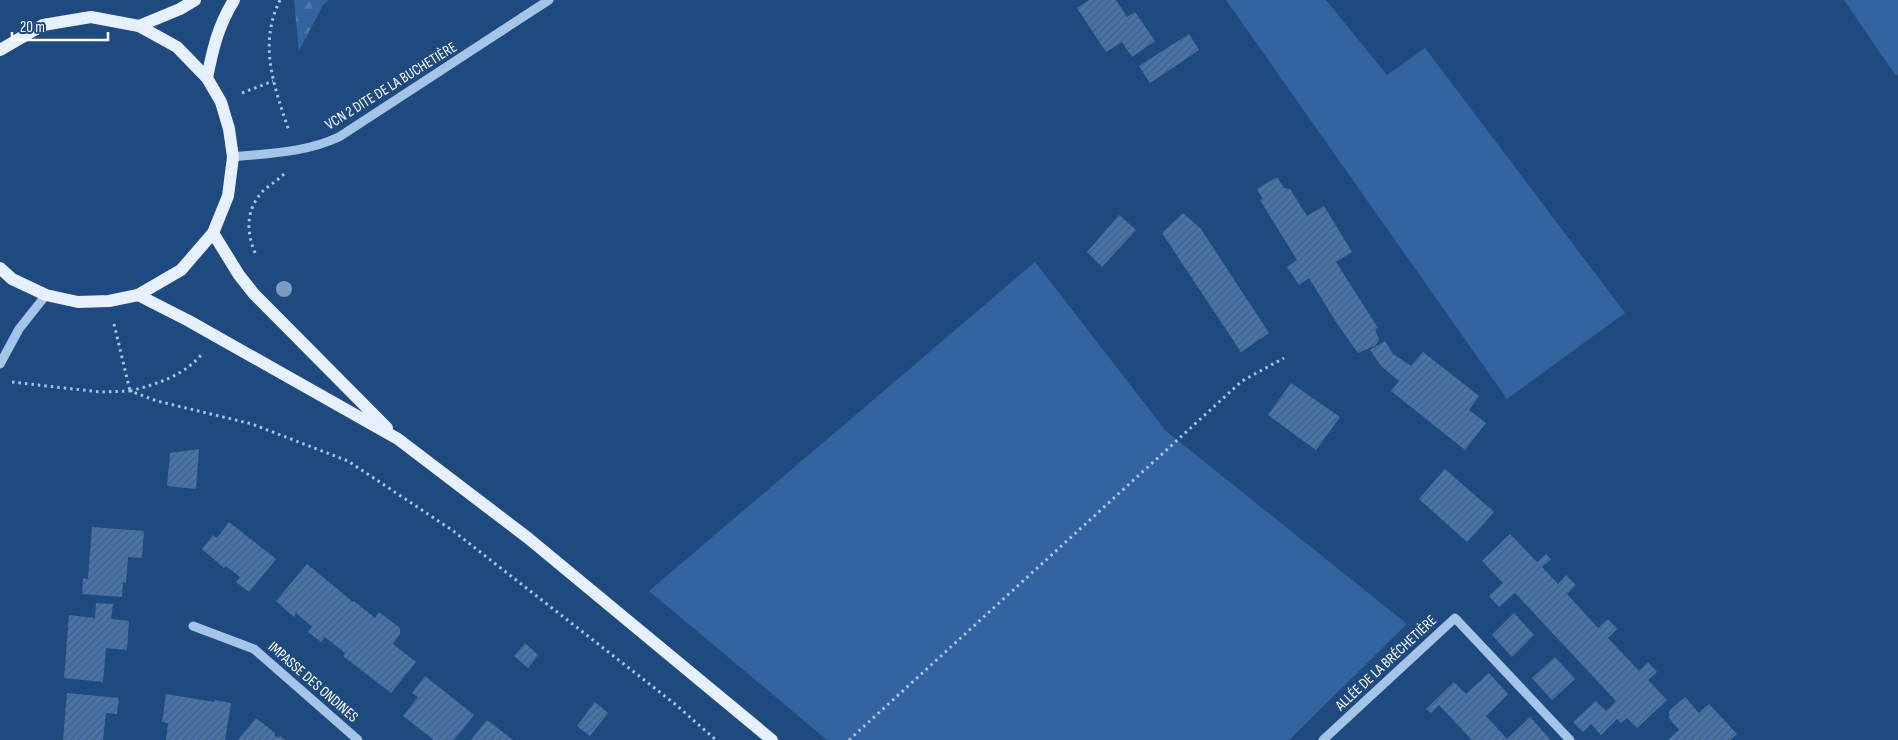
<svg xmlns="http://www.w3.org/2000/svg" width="1898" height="740" viewBox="0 0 1898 740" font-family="'Sofia Sans Condensed',sans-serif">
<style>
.grass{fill:#33649f}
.forest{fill:url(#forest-firs)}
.building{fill:url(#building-hatch)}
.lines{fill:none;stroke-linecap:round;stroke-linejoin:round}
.path{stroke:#a4c4e8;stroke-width:3;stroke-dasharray:2.5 4;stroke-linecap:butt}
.minor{stroke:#a4c4e8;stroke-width:9}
.major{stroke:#e7f0fe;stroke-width:12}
.tree{fill:#7c9bc1}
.labels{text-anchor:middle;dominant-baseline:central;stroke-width:4;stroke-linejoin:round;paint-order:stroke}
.street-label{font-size:15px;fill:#fff;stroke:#1f4a80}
</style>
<defs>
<pattern id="forest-firs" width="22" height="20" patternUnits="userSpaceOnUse" patternTransform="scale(1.25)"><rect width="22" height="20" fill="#33649f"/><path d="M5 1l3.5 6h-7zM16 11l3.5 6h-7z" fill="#527bad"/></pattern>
<pattern id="building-hatch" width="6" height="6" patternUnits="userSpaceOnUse" patternTransform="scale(1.25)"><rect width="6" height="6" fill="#4774aa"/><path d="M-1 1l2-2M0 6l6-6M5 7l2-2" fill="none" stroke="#4a5e76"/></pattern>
</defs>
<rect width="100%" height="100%" fill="#1f4a80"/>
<g class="grass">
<path d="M1226,0H1326L1387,75L1425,48L1625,313L1507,399Z"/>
<path d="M1844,0H1898V75L1896,76Z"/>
<path d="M1035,262L1166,431L1407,624L1289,740H827L649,591Z"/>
</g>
<path class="forest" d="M294,0H329L323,5L299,51Z"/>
<g class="building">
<path d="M1089,0H1116L1127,17L1135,12L1155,41L1132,57L1122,42L1106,52L1077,8Z"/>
<path d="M1189,34L1199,50L1150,83L1139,66Z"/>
<path d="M1277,177L1284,188L1290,189L1307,216L1324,206L1352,252L1336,262L1378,328L1375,329L1379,340L1375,346L1358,353L1336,322L1309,278L1299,285L1287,267L1297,260L1260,200L1263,199L1257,189Z"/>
<path d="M1183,213L1201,229L1269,333L1241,352L1162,233Z"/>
<path d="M1119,215L1136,230L1102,267L1087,252Z"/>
<path d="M1385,341L1393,354L1411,366L1423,352L1479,396L1469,410L1486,423L1465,450L1391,391L1399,381L1381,366L1370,350Z"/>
<path d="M1291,383L1340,417L1316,450L1268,415Z"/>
<path d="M199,449L196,489L167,486L170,453Z"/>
<path d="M1445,469L1494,512L1467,542L1419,499Z"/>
<path d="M229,522L276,559L249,592L236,582L240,577L226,566L224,568L202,549L213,535L217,538Z"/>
<path d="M92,527L144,531L142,558L128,557L126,583L123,582L122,597L82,594L83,578L88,579Z"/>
<path d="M1510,534L1537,562L1546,554L1551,559L1542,567L1558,584L1566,575L1576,585L1567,594L1598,628L1608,619L1617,629L1608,638L1639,671L1648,662L1657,672L1648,680L1667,700L1637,728L1627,718L1621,723L1617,719L1601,735L1591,724L1583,732L1573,722L1596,701L1606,711L1616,701L1515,593L1499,607L1489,596L1503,583L1482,561Z"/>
<path d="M307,564L353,602L354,601L375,618L379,612L400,628V634L393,644L416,662L391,693L343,656L345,653L325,637L321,642L308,632L312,627L296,613L294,617L276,601Z"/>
<path d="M96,603L113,604L111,619L129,621L127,650L106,648L103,682L64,678L69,615L95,618Z"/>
<path d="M1514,613L1534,635L1512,657L1492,635Z"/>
<path d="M525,643L538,655L528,668L514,656Z"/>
<path d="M1555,657L1575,679L1552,700L1532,678Z"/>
<path d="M1489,673L1508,694L1486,716L1507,739L1530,717L1550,739L1549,740H1472L1439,705L1431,713L1426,709L1454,682L1466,694Z"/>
<path d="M425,676L474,715L454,740H433V739L403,716L418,697L412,693Z"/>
<path d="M67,693L119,698L117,714L106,713L103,740H63Z"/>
<path d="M166,694L214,702L215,700L231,703L225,740H166L168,723L162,722Z"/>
<path d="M1685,697L1699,713L1709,704L1737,734L1730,740H1668L1679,730L1669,718V711Z"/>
<path d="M595,702L608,713L590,736L577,726Z"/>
<path d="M256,718L275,733L274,735L279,738L280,736L285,740H238Z"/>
<path d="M487,720L513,740H471Z"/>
</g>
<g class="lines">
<g class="path">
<path d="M280,0C258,45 274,86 289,131"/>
<path d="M242,93L273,81"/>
<path d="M255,253C246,231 246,210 262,192C268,186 277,181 284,174"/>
<path d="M114,324L130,391"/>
<path d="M12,382L100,392L130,391L157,401L252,424L348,461L452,530L675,704L716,740"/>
<path d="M130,391C157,384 183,376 201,355"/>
<path d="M849,740L1242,381L1284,358"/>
</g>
<g class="minor">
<path d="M233,157C270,153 304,153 339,137L549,0"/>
<path d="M0,364L19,329L46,295"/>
<path d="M193,626L254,649L358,740"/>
<path d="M1323,740L1455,618L1570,740"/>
</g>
<g class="major">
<path d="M139,26L180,9L195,0"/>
<path d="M0,50L43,25L91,17L139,26L177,47L207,78L221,102L229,129L233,157L228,196L213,233L181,270L138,295L109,301L78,302L46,295L12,279L0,268"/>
<path d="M207,78C213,48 218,26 234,0"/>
<path d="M213,233L239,275L254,294L387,428"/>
<path d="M138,295L189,321L398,439L528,538L772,740"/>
</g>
</g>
<circle class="tree" cx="284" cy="289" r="8"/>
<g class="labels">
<g class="street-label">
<text transform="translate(391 86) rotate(-32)">VCN 2 DITE DE LA BUCHETIÈRE</text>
<text transform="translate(1386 663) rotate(-43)">ALLÉE DE LA BRÉCHETIÈRE</text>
<text transform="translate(313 682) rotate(41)">IMPASSE DES ONDINES</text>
</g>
</g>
<path d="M12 32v8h96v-8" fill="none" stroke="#ffffff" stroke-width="2.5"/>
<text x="20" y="32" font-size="15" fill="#ffffff" stroke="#1f4a80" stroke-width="4" paint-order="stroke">20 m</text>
</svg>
